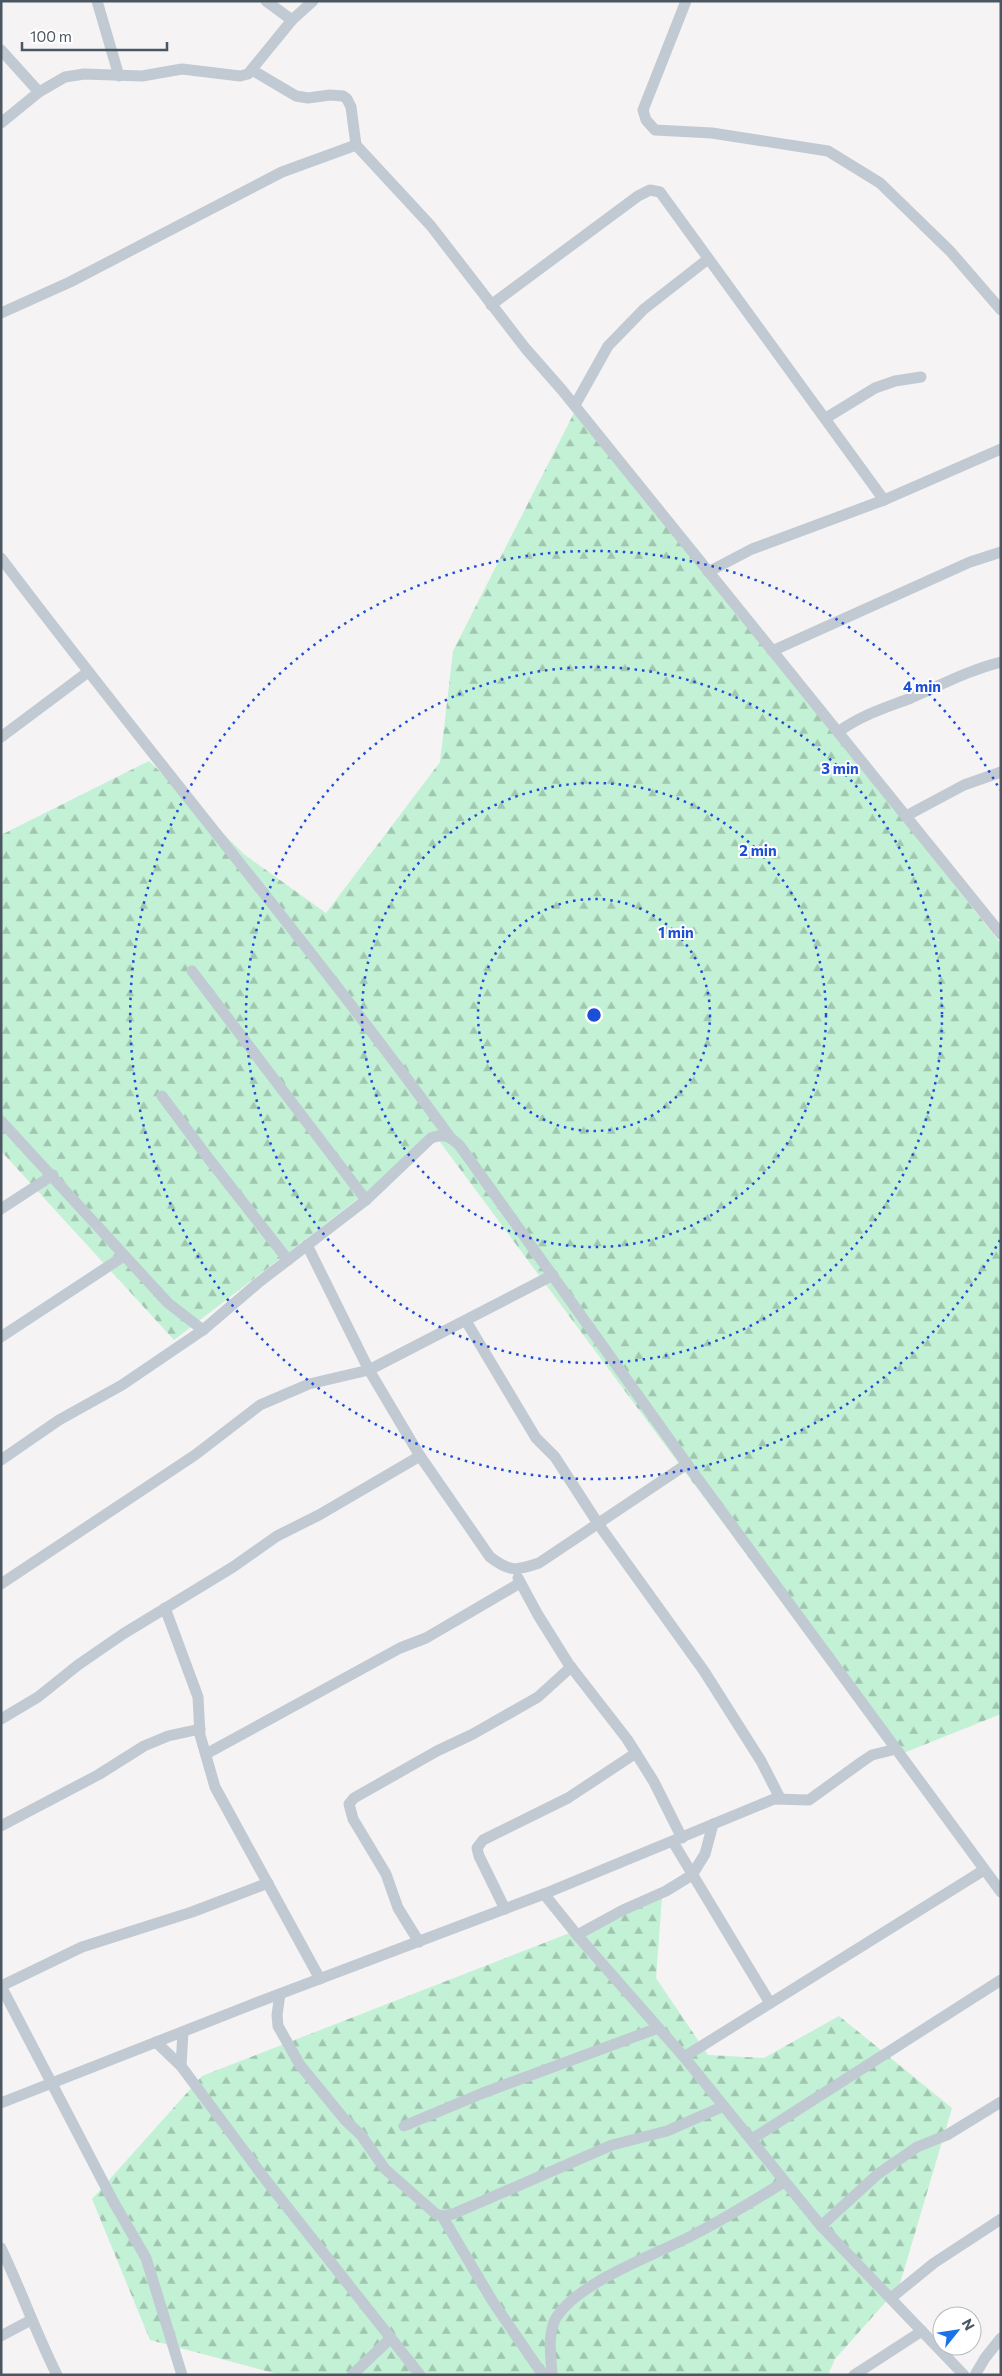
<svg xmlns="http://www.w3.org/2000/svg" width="1002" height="2376" viewBox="0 0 1002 2376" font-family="Commissioner,sans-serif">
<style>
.forest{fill:url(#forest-firs)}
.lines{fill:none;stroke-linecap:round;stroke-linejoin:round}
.street{stroke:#c1cad2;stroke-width:11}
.ring{fill:none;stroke:#1d4ed8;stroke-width:2.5;stroke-dasharray:2.5 5}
.centre{fill:#1d4ed8;stroke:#fff;stroke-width:2.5}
.ring-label{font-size:15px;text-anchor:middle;font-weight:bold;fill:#1d4ed8;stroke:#fff;stroke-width:4;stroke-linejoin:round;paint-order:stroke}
</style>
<defs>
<pattern id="forest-firs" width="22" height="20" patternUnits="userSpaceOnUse" patternTransform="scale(1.25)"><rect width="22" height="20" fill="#c3f1d5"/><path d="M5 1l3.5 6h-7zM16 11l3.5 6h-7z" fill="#a0c6b0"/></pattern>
</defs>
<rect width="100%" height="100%" fill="#f5f3f3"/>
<g class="forest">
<path d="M577,407L1001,944V1714L896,1756L437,1138L174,1340L1,1151V835L149,761L245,855L326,913L440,762L453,651Z"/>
<path d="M662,1897L656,1978L708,2055L764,2058L839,2016L952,2108L899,2287L835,2359L828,2375H281L150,2340L92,2199L202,2076Z"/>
</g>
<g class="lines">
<g class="street">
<path d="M97,1L119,76"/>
<path d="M266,1L292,20"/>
<path d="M686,1L643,110L646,120L655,130L712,133L828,151L880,183L950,251L1001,310"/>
<path d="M1,50L39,92"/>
<path d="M252,70L296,96L308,98L330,95L343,96L347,99L351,107L356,145L431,226L526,349L562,390L1001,934"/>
<path d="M1,123L39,92L65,77L84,74L142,76L182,69L240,76L248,74L292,20L313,1"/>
<path d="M491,305L638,196L650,190L660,192L884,500"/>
<path d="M1,313L70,282L282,172L356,145"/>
<path d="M575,405L608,346L644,309L708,259"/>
<path d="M826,418L875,388L895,381L921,377"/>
<path d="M1,558C148,753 306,939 450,1137"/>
<path d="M708,572L752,549L884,500L1001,449"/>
<path d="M772,651L970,562L1001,552"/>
<path d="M838,732C861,715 885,708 911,698C941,685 969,670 1001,662"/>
<path d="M1,737L88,672"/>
<path d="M906,816L964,785L1001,772"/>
<path d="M192,971L366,1200"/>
<path d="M162,1096L209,1159L288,1260"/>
<path d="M1,1121L168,1303L203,1330L258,1283L366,1200L431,1138C445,1133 451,1137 460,1146L687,1464L1001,1892"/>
<path d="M1,1209L53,1175"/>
<path d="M307,1245L369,1370L420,1456L490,1557C510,1572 516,1571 539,1563L687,1464"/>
<path d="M466,1321L536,1438L555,1457L599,1525L704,1671L761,1761L780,1798"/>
<path d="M1,1337L124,1256"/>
<path d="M1,1460L59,1420L122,1385L203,1330"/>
<path d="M518,1578L538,1615L568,1663L627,1739L654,1782L682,1838"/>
<path d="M1,1584L195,1455L260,1405L309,1384L369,1370L553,1275"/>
<path d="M165,1608L198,1697L200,1735L215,1787L320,1979"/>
<path d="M1,1719L38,1697L78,1665L123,1634L233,1567L277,1536L319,1515L420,1456"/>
<path d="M206,1754L400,1648L426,1638L520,1583"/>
<path d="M1,1826L98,1775L144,1746L168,1736L200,1729"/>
<path d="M673,1842L770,2003"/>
<path d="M544,1894L577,1935L684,2057L821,2226L964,2375"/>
<path d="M505,1909L479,1856L477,1848L483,1840L568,1798L636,1753"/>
<path d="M577,1935L623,1910L666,1891L692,1875L705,1854L713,1824"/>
<path d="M419,1942L398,1908L386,1874L353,1819L349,1804L354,1798L437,1751L473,1734L538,1697L571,1667"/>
<path d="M280,1994L277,2015L278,2026L300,2065L345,2120L361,2135L385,2169L436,2214L442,2216L453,2214L612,2145L667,2131L724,2106"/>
<path d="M156,2042L181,2066L265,2179L420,2375"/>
<path d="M684,2057L984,1870"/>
<path d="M181,2066L183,2032"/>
<path d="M1,2103L248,2006L544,1894L774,1799L809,1800L863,1761L872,1755L896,1749"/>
<path d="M404,2126L483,2093L658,2028"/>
<path d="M752,2139L1001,1980"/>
<path d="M442,2216L493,2302L543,2375"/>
<path d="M821,2226L878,2174L917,2147L947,2135L1001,2102"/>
<path d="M1,2248C21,2290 36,2333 57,2375"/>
<path d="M891,2298L934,2263L1001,2219"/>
<path d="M1,2336L31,2320"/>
<path d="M182,2375L146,2258L113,2201L1,1986L82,1947L192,1912L268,1883"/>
<path d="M352,2375L391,2338"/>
<path d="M552,2375C551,2357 547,2334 556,2318C579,2281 656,2255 695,2234C726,2218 755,2200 784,2182"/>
<path d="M854,2375L922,2331"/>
<path d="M975,2375L985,2358L1001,2338"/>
</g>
</g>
<g class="ring">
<circle cx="594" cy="1015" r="116"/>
<circle cx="594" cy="1015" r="232"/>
<circle cx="594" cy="1015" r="348"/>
<path d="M1000 1240A464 464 0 1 1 1000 790"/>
</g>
<circle cx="594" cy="1015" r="8" class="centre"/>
<g class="ring-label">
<text x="922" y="692">4 min</text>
<text x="840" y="774">3 min</text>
<text x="758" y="856">2 min</text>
<text x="676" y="938">1 min</text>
</g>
<rect width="1002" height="2376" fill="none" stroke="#4a5661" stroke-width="5"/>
<g transform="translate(957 2331) rotate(60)"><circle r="24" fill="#ffffff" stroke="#b7bbc0"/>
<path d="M0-4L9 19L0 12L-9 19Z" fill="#1a73e8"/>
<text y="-8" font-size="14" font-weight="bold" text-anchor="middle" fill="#4a5661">N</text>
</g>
<path d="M22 42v8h145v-8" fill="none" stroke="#4a5661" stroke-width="2.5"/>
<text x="30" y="42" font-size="15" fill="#4a5661" stroke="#ffffff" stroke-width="4" paint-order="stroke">100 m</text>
</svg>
